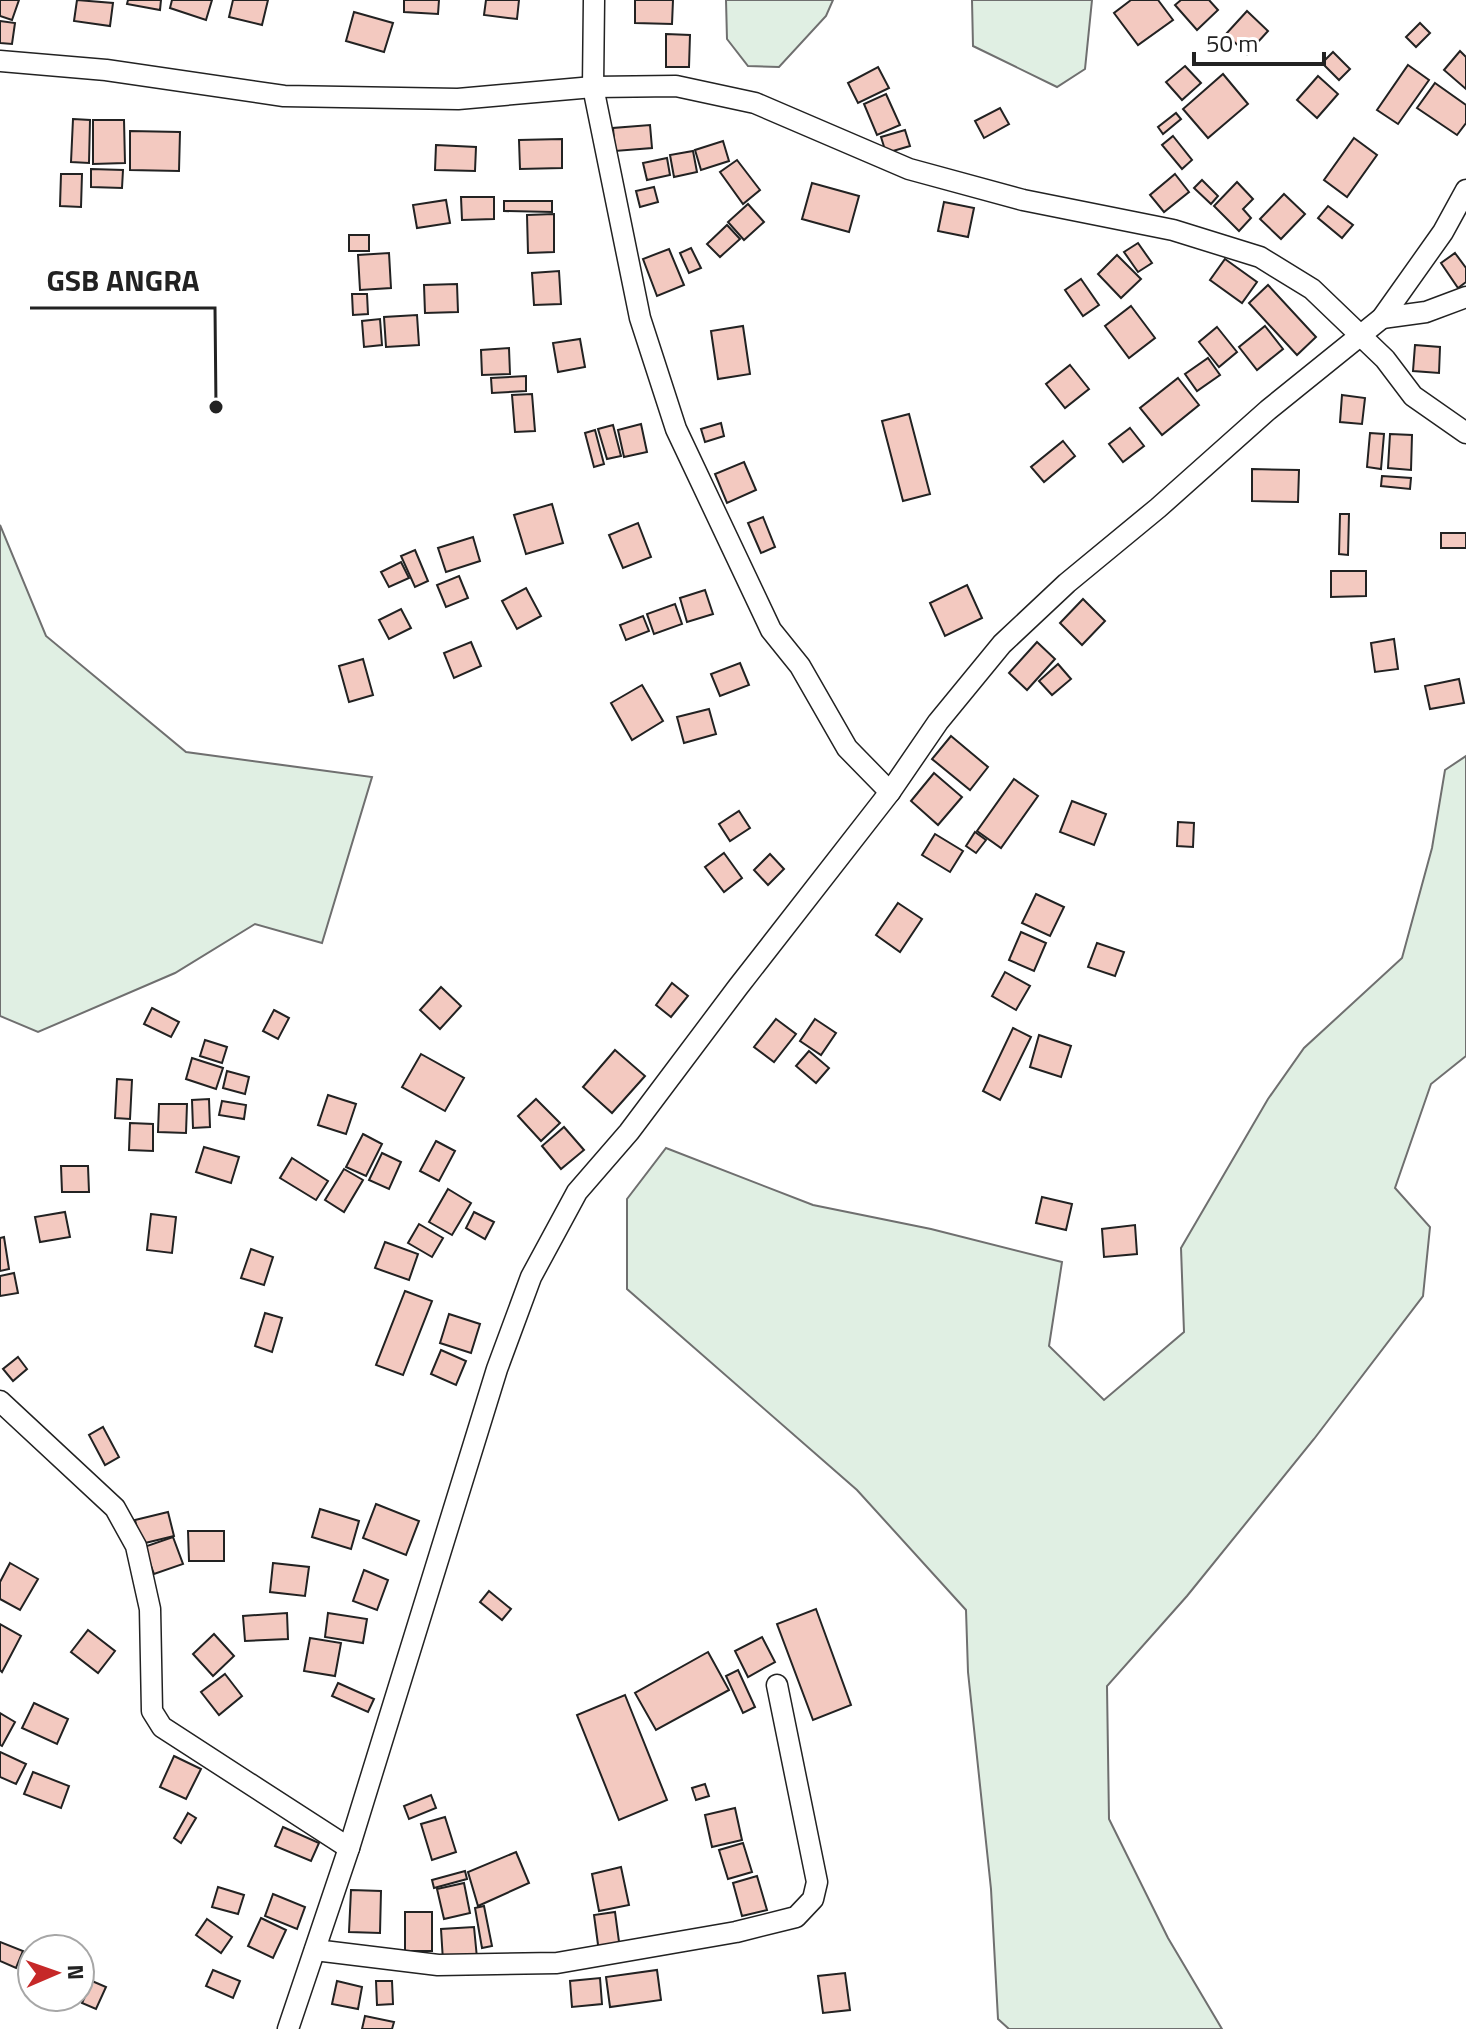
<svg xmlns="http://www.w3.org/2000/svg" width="1466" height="2029" viewBox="0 0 1466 2029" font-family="'Titillium Web',sans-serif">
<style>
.green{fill:#e0efe3;stroke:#6f6f6f;stroke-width:2}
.building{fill:#f3c9c0;stroke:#222;stroke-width:2}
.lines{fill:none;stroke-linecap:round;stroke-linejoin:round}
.minor-casing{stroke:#222;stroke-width:23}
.minor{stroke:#fff;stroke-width:20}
.leader{fill:none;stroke:#222;stroke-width:3}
.callout-dot{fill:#222;stroke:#fff;stroke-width:3}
.callout-label{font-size:30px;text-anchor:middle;font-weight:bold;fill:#222;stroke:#fff;stroke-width:6;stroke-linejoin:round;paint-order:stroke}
</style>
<rect width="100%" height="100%" fill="#fff"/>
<g class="green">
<path d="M726,0H833L826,16L779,67L748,66L727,39Z"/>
<path d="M972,0H1092L1085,69L1057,87L973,46Z"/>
<path d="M0,525L46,636L186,752L372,777L322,943L255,924L175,973L38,1032L0,1016Z"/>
<path d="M1466,756V1056L1431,1084L1395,1188L1430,1227L1423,1296L1314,1439L1187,1596L1107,1686L1109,1819L1168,1938L1222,2029H1009L998,2019L991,1889L968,1672L966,1610L857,1490L627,1289V1199L666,1148L813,1205L931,1229L1062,1262L1049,1346L1104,1400L1184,1332L1181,1248L1268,1099L1304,1048L1402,958L1432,848L1445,770Z"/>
</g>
<g class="building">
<path d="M0,0H19L12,20L0,16Z"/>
<path d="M77,0L113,3L110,26L74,21Z"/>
<path d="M128,0H161L160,10L127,4Z"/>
<path d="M172,0H212L206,20L170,8Z"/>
<path d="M233,0H268L262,25L229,17Z"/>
<path d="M404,0H439L438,14L404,12Z"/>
<path d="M486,0H519L517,19L484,15Z"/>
<path d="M635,0H673L672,24L635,23Z"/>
<path d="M1131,0H1158L1173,20L1138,45L1114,13Z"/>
<path d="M1181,0H1209L1218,10L1197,30L1175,5Z"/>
<path d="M1247,11L1268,31L1247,54L1226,34Z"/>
<path d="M354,12L393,23L384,52L346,41Z"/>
<path d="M0,21L15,23L12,44L0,43Z"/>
<path d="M1420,23L1430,33L1416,47L1406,37Z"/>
<path d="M666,34L690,35L689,67H666Z"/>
<path d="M1460,51L1466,57V89L1444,70Z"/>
<path d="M1333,52L1350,69L1339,80L1322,63Z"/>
<path d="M1408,65L1429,80L1398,124L1377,110Z"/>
<path d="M1185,66L1201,83L1182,100L1166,82Z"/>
<path d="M878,67L889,88L858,103L848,83Z"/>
<path d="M1223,74L1248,104L1208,138L1183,109Z"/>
<path d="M1318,76L1338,94L1317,118L1297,100Z"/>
<path d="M1435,83L1466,105V123L1457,135L1417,108Z"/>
<path d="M886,94L900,125L877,135L864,104Z"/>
<path d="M1000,108L1009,124L984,138L975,121Z"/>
<path d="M1176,113L1181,119L1163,134L1158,127Z"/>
<path d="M73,119L90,120L89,163L71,162Z"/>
<path d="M93,120H124L125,163L93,164Z"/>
<path d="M650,125L652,148L615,151L613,128Z"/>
<path d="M905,130L910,146L886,153L881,137Z"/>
<path d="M130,131L180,132L179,171L130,170Z"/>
<path d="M1173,136L1192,160L1182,169L1162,145Z"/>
<path d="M1354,138L1377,155L1347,197L1324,180Z"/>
<path d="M562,139V168L520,169L519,140Z"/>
<path d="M723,141L729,161L701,170L695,150Z"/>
<path d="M436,145L476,147L475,171L435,170Z"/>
<path d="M693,151L697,172L674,177L670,155Z"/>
<path d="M667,158L670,175L647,180L643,163Z"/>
<path d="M737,160L760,190L743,204L720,172Z"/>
<path d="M91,169L123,170L122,188L91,187Z"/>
<path d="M61,174H82L81,207L60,206Z"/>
<path d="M1175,174L1189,192L1164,212L1150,195Z"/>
<path d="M1202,180L1218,196L1211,204L1194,188Z"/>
<path d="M1237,182L1253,199L1243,209L1251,218L1239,231L1214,206Z"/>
<path d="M812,183L859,196L849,232L802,219Z"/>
<path d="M654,187L658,202L640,207L636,191Z"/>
<path d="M1284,194L1305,214L1281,239L1260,219Z"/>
<path d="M461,197H494V219L462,220Z"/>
<path d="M446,200L450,223L417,228L413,205Z"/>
<path d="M504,201H552V212L504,211Z"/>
<path d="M944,202L974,208L968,237L938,231Z"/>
<path d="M748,204L764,222L744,240L728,222Z"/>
<path d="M1328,206L1353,225L1342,238L1318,218Z"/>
<path d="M554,214V252L528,253L527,215Z"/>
<path d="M727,225L740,239L720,257L707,244Z"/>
<rect x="349" y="235" width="20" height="16"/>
<path d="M1138,243L1152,263L1138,272L1124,252Z"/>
<path d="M691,248L701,268L689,273L680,253Z"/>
<path d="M669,249L684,285L657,296L643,259Z"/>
<path d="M389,253L391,288L360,290L358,255Z"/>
<path d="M1455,253L1466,268V282L1458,288L1441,263Z"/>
<path d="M1117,255L1141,279L1121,298L1098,274Z"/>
<path d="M1225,259L1257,282L1242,303L1210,280Z"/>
<path d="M559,271L561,304L534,305L532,273Z"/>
<path d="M1081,279L1099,305L1083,316L1065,290Z"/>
<path d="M457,284L458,312L425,313L424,285Z"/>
<path d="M1268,285L1316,337L1297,355L1249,303Z"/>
<path d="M352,294H367L368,314L353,315Z"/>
<path d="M1131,306L1155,338L1129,358L1105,326Z"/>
<path d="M417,315L419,345L386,347L384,317Z"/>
<path d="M380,319L382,345L364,347L362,321Z"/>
<path d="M743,326L750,374L718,379L711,331Z"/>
<path d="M1265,326L1283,349L1257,370L1239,347Z"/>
<path d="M1217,327L1237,352L1219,367L1199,342Z"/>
<path d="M580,339L585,367L558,372L553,343Z"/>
<path d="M1415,345L1440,347L1439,373L1413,371Z"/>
<path d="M509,348L510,374L482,375L481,350Z"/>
<path d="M1208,358L1220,375L1197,391L1185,374Z"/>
<path d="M1070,365L1089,389L1065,408L1046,384Z"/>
<path d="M526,376V391L492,393L491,378Z"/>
<path d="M1178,378L1199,405L1162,435L1140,408Z"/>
<path d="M532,394L535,431L515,432L512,395Z"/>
<path d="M1342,395L1365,398L1362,424L1340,422Z"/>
<path d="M909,414L930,494L903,501L882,421Z"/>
<path d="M721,423L724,436L705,442L701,429Z"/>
<path d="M641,424L647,452L624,457L618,430Z"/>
<path d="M613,425L621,456L607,459L598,429Z"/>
<path d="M1130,428L1144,446L1123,462L1109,444Z"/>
<path d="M595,430L604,464L594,467L585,433Z"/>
<path d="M1370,433L1384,434L1381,469L1367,467Z"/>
<path d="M1390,434L1412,435L1411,470L1388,468Z"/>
<path d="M1063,441L1075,456L1044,482L1031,467Z"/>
<path d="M744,462L756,490L727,503L715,474Z"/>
<path d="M1252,469L1299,470L1298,502L1252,501Z"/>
<path d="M1382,476L1411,478L1410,489L1381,486Z"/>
<path d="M552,504L563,543L526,554L514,515Z"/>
<path d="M1340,514H1349L1348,555L1339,554Z"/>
<path d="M763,517L775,547L761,553L748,523Z"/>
<path d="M638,523L651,557L623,568L609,535Z"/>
<rect x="1441" y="533" width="25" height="15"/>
<path d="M473,537L480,561L446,572L438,548Z"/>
<path d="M415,550L428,581L415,587L401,556Z"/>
<path d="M401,562L409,578L389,587L381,572Z"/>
<path d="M1331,571H1366V596L1331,597Z"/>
<path d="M459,576L468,598L446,607L437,585Z"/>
<path d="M967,585L982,618L945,636L930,603Z"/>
<path d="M526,588L541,616L517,629L502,601Z"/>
<path d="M705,590L713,614L687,622L680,598Z"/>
<path d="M1083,599L1105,621L1082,645L1060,623Z"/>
<path d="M675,604L682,624L654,634L647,614Z"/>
<path d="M401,609L411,628L389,639L379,620Z"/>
<path d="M643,616L649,631L626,640L620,625Z"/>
<path d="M1394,639L1398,669L1375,672L1371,643Z"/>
<path d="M471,642L481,666L454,678L444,653Z"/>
<path d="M1037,642L1055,659L1027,690L1009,673Z"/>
<path d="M363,659L373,695L349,702L339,666Z"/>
<path d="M740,663L749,685L720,696L711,674Z"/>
<path d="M1058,664L1071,679L1052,695L1039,681Z"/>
<path d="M1459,679L1464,703L1430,709L1425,686Z"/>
<path d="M642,685L663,721L632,740L611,703Z"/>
<path d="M709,709L716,734L684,743L677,717Z"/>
<path d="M951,736L988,767L970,790L932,759Z"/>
<path d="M934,773L962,797L938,825L911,801Z"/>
<path d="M1014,779L1038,796L1001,848L977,831Z"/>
<path d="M1072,801L1106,814L1094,845L1060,832Z"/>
<path d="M739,811L750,828L730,841L719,824Z"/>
<path d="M1178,822L1194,823L1193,847L1177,846Z"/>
<path d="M975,832L986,840L976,853L966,846Z"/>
<path d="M935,834L963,851L950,872L922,855Z"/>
<path d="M724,853L742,878L724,892L705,867Z"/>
<path d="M770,854L784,869L768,885L754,870Z"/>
<path d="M1036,894L1064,907L1050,936L1022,923Z"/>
<path d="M898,903L922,919L900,952L876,935Z"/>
<path d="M1021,932L1046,943L1034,971L1009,960Z"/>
<path d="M1097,943L1124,952L1115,976L1088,967Z"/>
<path d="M1005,972L1030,986L1016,1010L992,996Z"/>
<path d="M672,983L688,996L671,1017L656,1005Z"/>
<path d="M441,987L461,1006L440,1029L420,1010Z"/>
<path d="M152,1008L179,1022L171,1037L144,1024Z"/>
<path d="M274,1010L289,1018L278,1039L263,1031Z"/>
<path d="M776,1019L796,1034L774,1062L754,1047Z"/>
<path d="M815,1019L836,1033L821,1055L800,1041Z"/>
<path d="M1013,1028L1031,1037L1000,1100L983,1091Z"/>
<path d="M1039,1035L1071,1046L1061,1077L1030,1067Z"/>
<path d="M205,1040L227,1047L222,1063L200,1056Z"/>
<path d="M615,1050L645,1076L612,1113L583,1087Z"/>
<path d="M809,1051L829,1068L816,1083L796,1066Z"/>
<path d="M421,1054L464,1078L445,1111L402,1087Z"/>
<path d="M192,1058L223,1068L216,1089L186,1079Z"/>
<path d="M227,1071L249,1077L245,1094L223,1088Z"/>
<path d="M117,1079L132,1080L130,1119L115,1118Z"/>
<path d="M328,1095L356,1104L346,1134L318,1125Z"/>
<path d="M209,1099L210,1127L193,1128L192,1100Z"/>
<path d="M536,1099L560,1123L541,1141L518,1116Z"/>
<path d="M222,1101L246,1105L244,1119L219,1115Z"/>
<path d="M159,1104H187L186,1133L158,1132Z"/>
<path d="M130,1123L153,1124V1151L129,1150Z"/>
<path d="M564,1127L584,1150L561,1169L542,1146Z"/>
<path d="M363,1134L382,1144L366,1176L346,1167Z"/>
<path d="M436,1141L455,1151L439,1181L420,1171Z"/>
<path d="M204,1147L239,1157L231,1183L196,1172Z"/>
<path d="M382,1153L401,1162L389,1189L369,1180Z"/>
<path d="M292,1158L328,1181L316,1200L280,1178Z"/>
<path d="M61,1166H88L89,1192H62Z"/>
<path d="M344,1169L363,1180L344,1212L325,1200Z"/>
<path d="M448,1189L471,1203L452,1235L429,1222Z"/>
<path d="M1042,1197L1072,1204L1066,1230L1036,1223Z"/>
<path d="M65,1212L70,1237L40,1242L35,1217Z"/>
<path d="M474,1212L494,1222L485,1239L466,1228Z"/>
<path d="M151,1214L176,1217L172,1253L147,1250Z"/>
<path d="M419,1224L443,1238L432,1257L408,1243Z"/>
<path d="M1135,1225L1137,1254L1104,1257L1102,1229Z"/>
<path d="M4,1237L9,1269L0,1271V1238Z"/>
<path d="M385,1242L418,1254L409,1280L375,1268Z"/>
<path d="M251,1249L273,1257L264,1285L241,1278Z"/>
<path d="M14,1273L18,1293L0,1296V1276Z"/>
<path d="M405,1291L432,1301L403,1375L376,1365Z"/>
<path d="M265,1313L282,1318L272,1352L255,1346Z"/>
<path d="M449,1314L480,1324L471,1353L440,1343Z"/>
<path d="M441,1350L466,1361L456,1385L431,1374Z"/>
<path d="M18,1357L27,1369L13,1381L3,1369Z"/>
<path d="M103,1427L119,1457L105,1465L89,1435Z"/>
<path d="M376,1504L419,1521L406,1555L363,1538Z"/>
<path d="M320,1509L359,1521L351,1549L312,1537Z"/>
<path d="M168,1512L174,1536L141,1544L135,1520Z"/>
<path d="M188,1531H224V1561H189Z"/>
<path d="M173,1537L183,1564L154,1574L144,1547Z"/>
<path d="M10,1563L38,1579L20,1610L0,1599V1582Z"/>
<path d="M273,1563L309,1567L305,1596L270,1592Z"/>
<path d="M364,1570L388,1580L377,1610L353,1601Z"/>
<path d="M489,1591L511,1609L502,1620L480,1602Z"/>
<path d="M816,1609L851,1705L813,1720L777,1624Z"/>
<path d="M287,1613L288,1639L245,1641L243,1616Z"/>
<path d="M328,1613L367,1619L363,1643L325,1637Z"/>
<path d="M0,1624L21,1636L2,1672L0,1670Z"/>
<path d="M88,1630L115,1651L98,1673L71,1652Z"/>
<path d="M214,1634L234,1656L213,1676L193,1654Z"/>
<path d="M762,1637L775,1662L748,1677L735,1651Z"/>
<path d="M310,1638L341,1643L335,1676L304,1671Z"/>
<path d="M708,1652L729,1690L656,1730L635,1693Z"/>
<path d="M738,1670L755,1707L743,1713L726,1676Z"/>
<path d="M225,1674L242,1696L219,1715L201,1692Z"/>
<path d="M338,1683L374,1699L368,1712L332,1696Z"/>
<path d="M625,1695L667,1800L619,1820L577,1715Z"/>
<path d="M34,1703L68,1719L57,1744L22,1728Z"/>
<path d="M0,1713L15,1722L2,1746L0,1745Z"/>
<path d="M0,1752L26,1764L16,1784L0,1777Z"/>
<path d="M174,1756L201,1769L186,1799L160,1787Z"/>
<path d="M33,1772L69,1786L61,1808L24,1794Z"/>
<path d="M705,1784L709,1796L696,1800L692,1788Z"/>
<path d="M431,1795L436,1808L409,1819L404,1806Z"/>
<path d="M735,1808L742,1840L712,1847L705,1815Z"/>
<path d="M188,1813L196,1818L181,1843L174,1838Z"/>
<path d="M445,1817L456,1852L432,1860L421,1824Z"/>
<path d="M283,1827L319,1843L311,1861L275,1846Z"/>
<path d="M743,1843L752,1872L728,1879L719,1850Z"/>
<path d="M516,1852L529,1883L478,1906L468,1872Z"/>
<path d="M621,1867L629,1905L599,1911L592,1874Z"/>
<path d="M465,1871L467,1879L434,1888L432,1880Z"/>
<path d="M757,1876L767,1910L742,1916L733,1883Z"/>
<path d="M464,1883L470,1913L444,1919L437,1889Z"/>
<path d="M218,1887L244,1895L238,1914L212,1907Z"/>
<path d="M351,1890L381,1891L380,1933L349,1932Z"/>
<path d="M273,1894L305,1907L297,1929L265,1916Z"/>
<path d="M484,1906L492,1946L482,1948L475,1908Z"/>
<rect x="405" y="1912" width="27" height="39"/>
<path d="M615,1912L620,1949L599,1952L594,1915Z"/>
<path d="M261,1918L286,1930L273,1958L248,1946Z"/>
<path d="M207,1919L232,1937L221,1953L196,1935Z"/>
<path d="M474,1927L477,1958L443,1961L441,1929Z"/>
<path d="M0,1942L23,1951L16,1968L0,1961Z"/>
<path d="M213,1970L240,1981L233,1998L206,1986Z"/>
<path d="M657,1970L661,2000L610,2007L606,1977Z"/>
<path d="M845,1973L850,2010L823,2013L818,1976Z"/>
<path d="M600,1978L602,2004L572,2007L570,1981Z"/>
<path d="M92,1981L106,1987L96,2009L82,2003Z"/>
<path d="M337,1981L362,1987L358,2009L332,2004Z"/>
<path d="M376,1981H392L393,2004L377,2005Z"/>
<path d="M365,2016L394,2022L392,2029H362Z"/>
</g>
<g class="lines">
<g class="minor-casing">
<g id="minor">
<path d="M594,0L593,87L640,318L676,429L771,630L800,666L847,748L890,792"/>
<path d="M0,61L106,70L284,96L458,99L593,87L676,86L755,103L909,169L1023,200L1173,230L1260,257L1312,289L1385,359L1413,396L1466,433"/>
<path d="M1382,318L1426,312L1466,297"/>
<path d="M0,1401L115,1508L136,1546L150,1609L152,1711L162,1727L349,1848"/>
<path d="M315,1950L438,1965L557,1963L736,1932L796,1917L813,1899L817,1882L777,1685"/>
<path d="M288,2029L349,1848L497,1369L531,1277L577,1192L629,1132L738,987L890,792L938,722L1002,644L1067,583L1158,508L1268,410L1382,318L1443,232L1466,190"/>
</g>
</g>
<use href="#minor" class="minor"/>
</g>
<path class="leader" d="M216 407L215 308H30"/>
<circle class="callout-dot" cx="216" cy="407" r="8"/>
<g class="callout-label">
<text x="123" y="291">GSB ANGRA</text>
</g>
<g transform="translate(56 1973) rotate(88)"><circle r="38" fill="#ffffff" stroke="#a7a7a7" stroke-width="2"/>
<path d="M0-6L14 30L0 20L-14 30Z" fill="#c62828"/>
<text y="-12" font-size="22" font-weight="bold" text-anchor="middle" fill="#222222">N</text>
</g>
<path d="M1194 52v12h130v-12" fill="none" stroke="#222222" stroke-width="4"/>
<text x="1206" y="52" font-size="24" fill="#222222" stroke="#ffffff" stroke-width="6" paint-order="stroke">50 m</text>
</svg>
